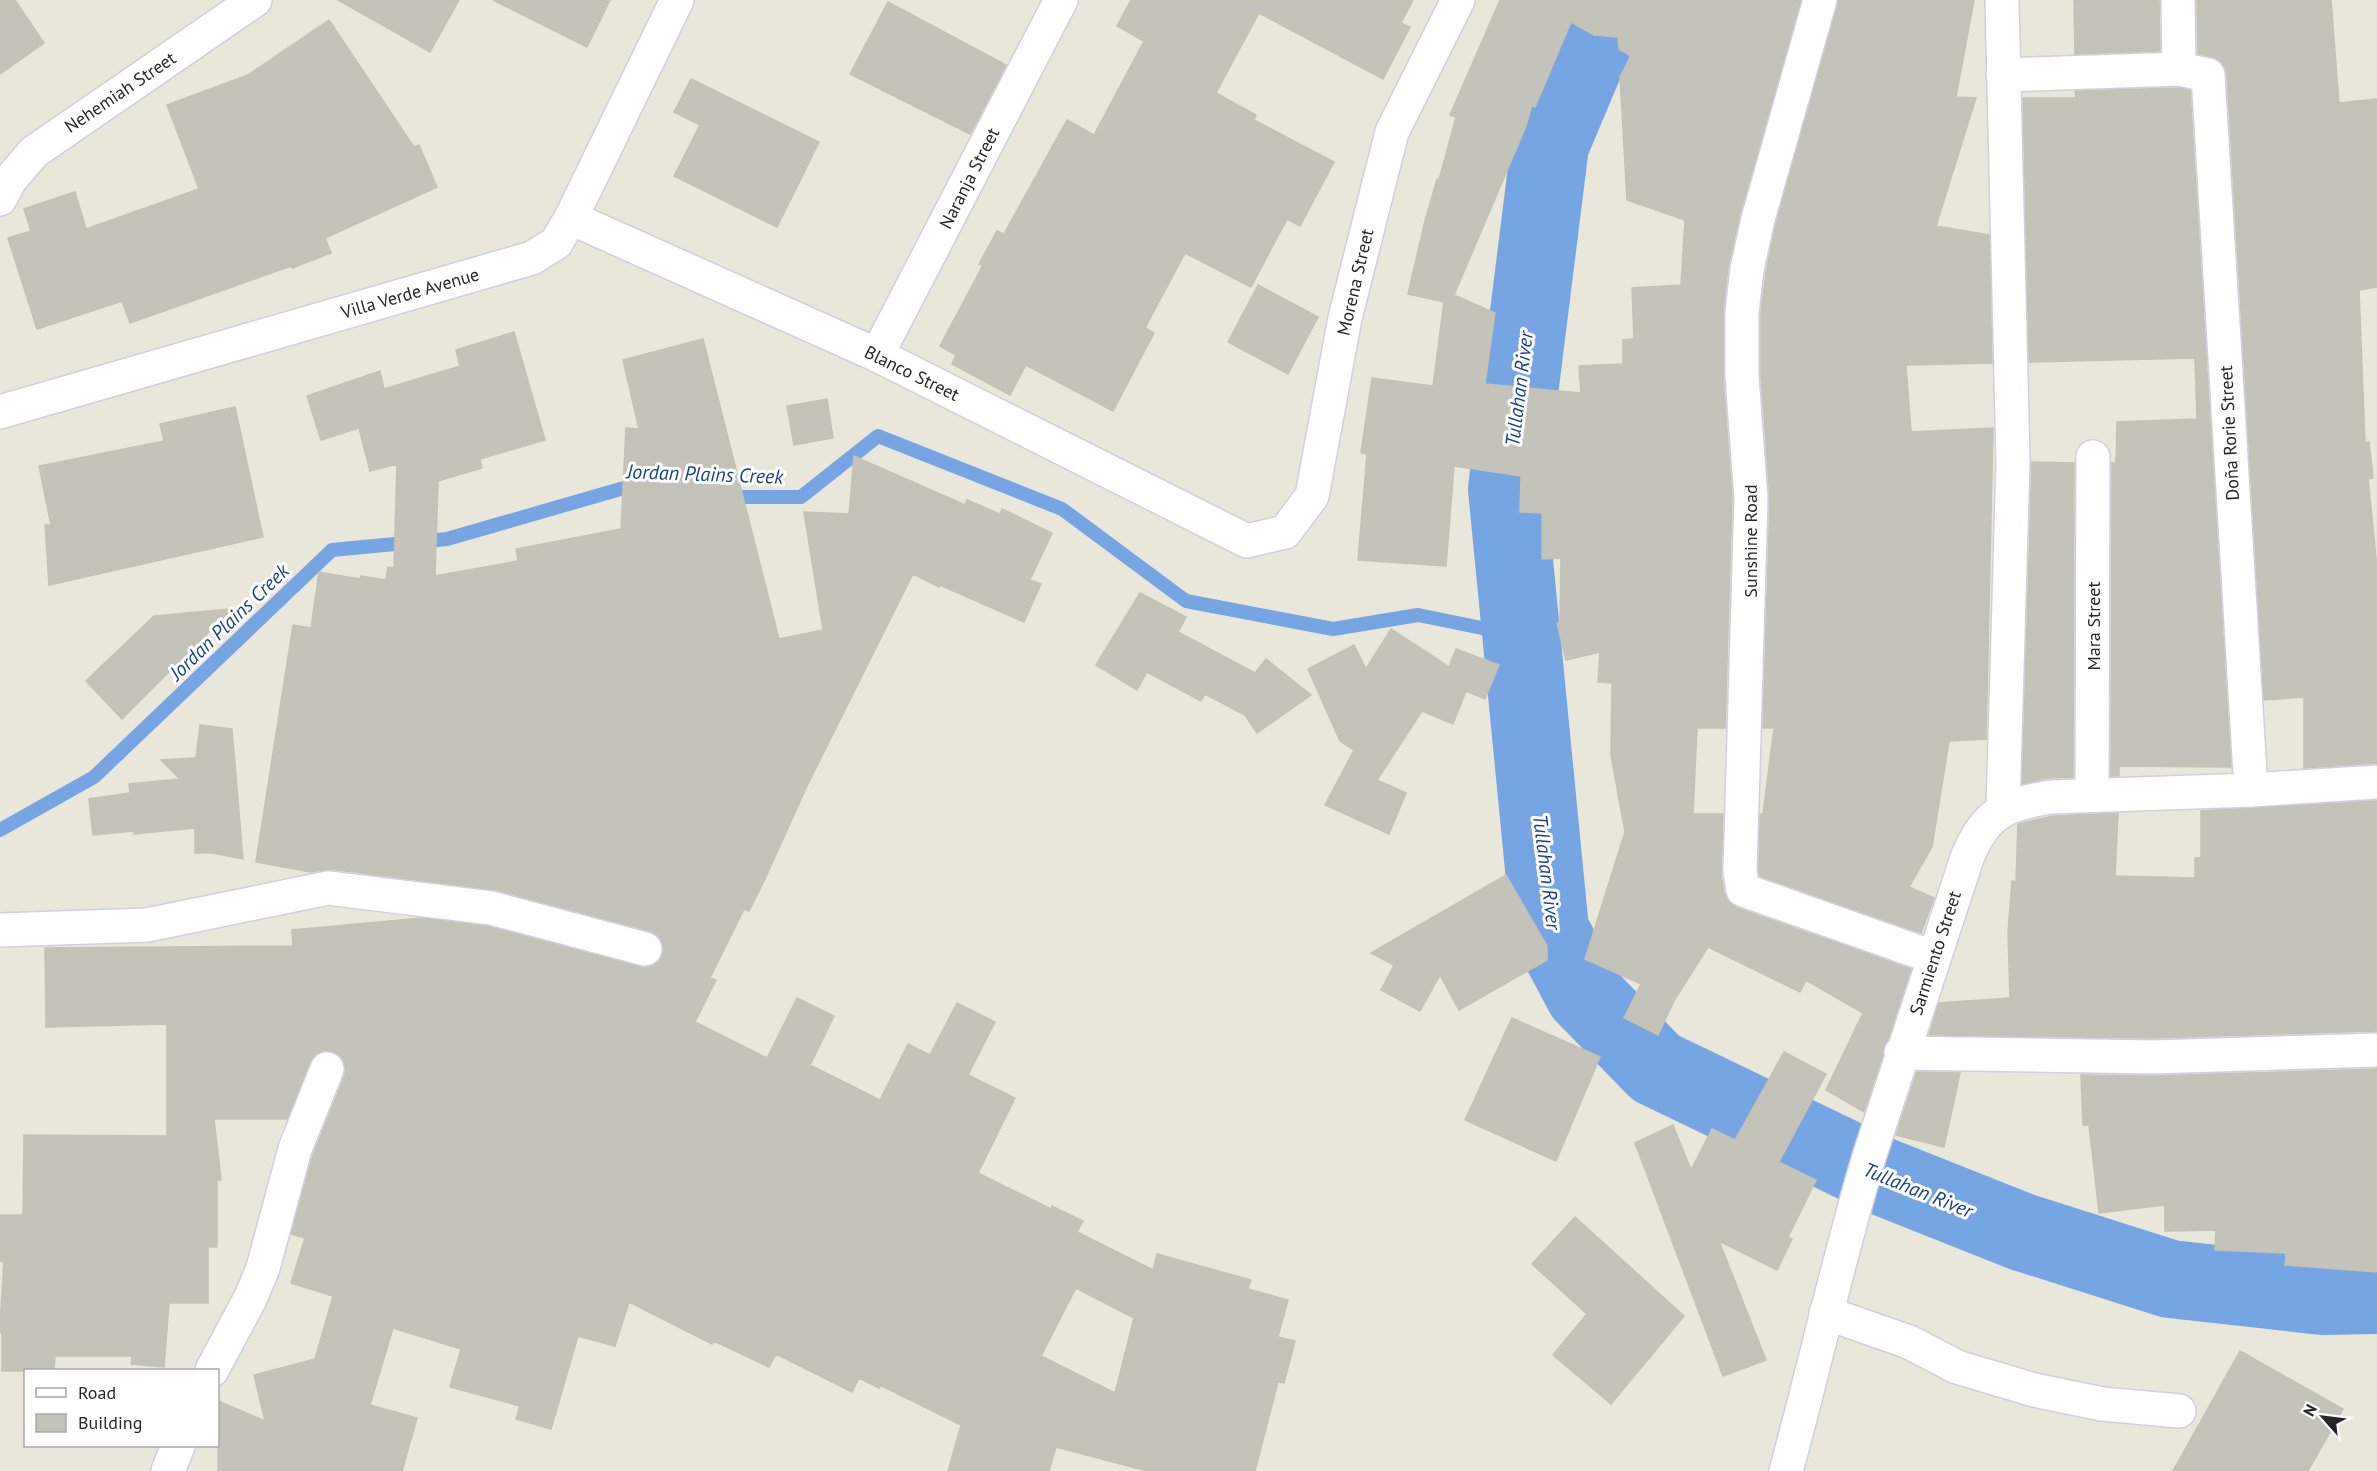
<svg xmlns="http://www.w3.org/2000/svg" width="2377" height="1471" viewBox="0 0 2377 1471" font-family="'PT Sans',sans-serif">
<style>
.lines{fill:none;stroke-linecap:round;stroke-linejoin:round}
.stream{stroke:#75a5e2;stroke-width:14}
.river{stroke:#75a5e2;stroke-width:78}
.building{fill:#c4c3ba;stroke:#c3c2b4;stroke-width:1.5;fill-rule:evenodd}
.minor-casing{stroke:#d1cfdf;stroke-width:36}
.minor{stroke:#fff;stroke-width:33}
.labels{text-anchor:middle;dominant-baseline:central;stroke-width:6;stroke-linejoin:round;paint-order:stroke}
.street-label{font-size:18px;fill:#272727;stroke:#fff}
.water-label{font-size:20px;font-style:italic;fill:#194189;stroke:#fff}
</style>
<rect width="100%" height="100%" fill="#e9e7da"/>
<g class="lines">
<g class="stream">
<path d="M726,497H801L878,436L1062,509L1186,601L1333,629L1418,615L1521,636"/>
<path d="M0,830L94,777L332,550L447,539L624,488L642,490"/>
</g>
<path class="river" d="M1611,0L1550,145L1507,489L1550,930L1584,994L1656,1068L1881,1176L2022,1232L2170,1279L2323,1296L2377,1295"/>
</g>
<g class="building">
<path d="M0,0H15L44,43L0,74Z"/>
<path d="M338,0H459L430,52Z"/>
<path d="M493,0H610L587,47Z"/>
<path d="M1131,0H1413L1401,23L1410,27L1383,79L1259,13L1216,93L1256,115L1254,120L1334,162L1300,226L1287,219L1251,287L1185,253L1145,328L1154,333L1113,411L1026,365L1010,395L952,364L956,355L940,346L983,265L979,264L997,231L1004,234L1067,120L1094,135L1144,41L1117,26Z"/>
<path d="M1500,0H1801L1740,214L1728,267L1723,312V376L1732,499L1725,728H1697L1693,814H1723L1721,874L1724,893L1729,902L1737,908L1911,969L1864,1112L1826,1090L1863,1013L1806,980L1800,992L1708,947L1675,999L1658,1035L1624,1018L1641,984L1585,959L1625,832L1611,755L1612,683L1598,682L1600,652L1566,660L1557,623L1560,622L1561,558L1542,559V513L1520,512L1521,476L1454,466L1446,566L1358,560L1367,454L1361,453L1372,378L1433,386L1444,302L1408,294L1425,221L1437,179L1439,180L1456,117L1450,115ZM1571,22L1594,35L1618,37L1619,49L1631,56L1620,77L1627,200L1685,220L1681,285L1632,288L1634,339L1623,340V364L1579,366L1581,393L1485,384L1495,313L1454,295L1526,126L1532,105L1535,107Z"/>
<path d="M1838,0H1974L1956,97L1976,98L1936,226L1989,235L1992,363L1906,365L1911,432L1993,428L1986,739L1949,741L1932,847L1909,887L1934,898L1921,933L1760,876L1759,870L1760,814H1763L1774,728H1763L1770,499L1761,375V313L1766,272L1776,224Z"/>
<path d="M2074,0H2159L2160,51L2075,54Z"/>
<path d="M2197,0H2331L2339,103L2377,99V287L2359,290L2365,443L2369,442L2373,478L2368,479L2377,568V763L2304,768V697L2264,700L2227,74L2222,62L2212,57L2198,54Z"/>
<path d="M888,2L1006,65L970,134L850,74Z"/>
<path d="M329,20L414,147L419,145L437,187L325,238L331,253L292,268L291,266L130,323L122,301L37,329L8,238L31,231L24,209L75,192L86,229L199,189L167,105L248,75Z"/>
<path d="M691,79L819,142L777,227L674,176L700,125L674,112Z"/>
<path d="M2177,88L2190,90L2231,767L2119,766V776H2111L2112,463H2116L2117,422L2197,419L2195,358L2029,362L2023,98H2076L2075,91Z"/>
<path d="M1258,285L1318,317L1288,374L1228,342Z"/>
<path d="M514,332L545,440L480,459L482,468L438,481L435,576L518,561L516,549L621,529L626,428L639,429L623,360L703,339L779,639L823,630L804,512L849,514L854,456L965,505L967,500L1000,514L1002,509L1052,533L1030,580L1041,584L1024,622L940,585L939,587L913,574L807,786L765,879L749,911L744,909L710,978L716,980L695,1022L767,1058L797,998L834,1016L810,1065L880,1100L908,1044L930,1055L957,1003L995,1022L968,1075L1015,1098L978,1173L1051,1209L1052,1206L1083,1221L1077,1232L1153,1270L1157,1254L1251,1280L1248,1289L1288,1300L1278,1337L1295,1341L1284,1383L1278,1382L1255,1471H1147L1056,1447L1049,1471H948L961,1425L880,1385L879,1388L859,1378L852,1392L776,1354L769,1367L714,1341L712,1344L629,1302L615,1346L578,1336L551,1429L516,1419L520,1406L450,1387L461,1349L393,1328L370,1405L417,1418L402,1471H218V1401L265,1421L254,1375L315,1359L333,1296L291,1283L305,1238L291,1234L313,1155L345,1075V1066L342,1058L334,1052L325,1050L316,1054L310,1062L287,1119H214L221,1180L217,1181V1247H208V1303H169L164,1367L131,1364L132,1356H55L54,1371H2V1333L0,1332V1325L4,1261H0V1215H23L24,1135L167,1136V1024L46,1027L45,948L293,946L292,930L422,918L487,926L640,967H650L659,962L663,954V944L658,935L650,931L496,890L330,869L311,872L256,862L293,625L311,628L319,572L360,579L361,576L386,580L388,567L394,568L397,464L370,471L359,428L321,440L307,396L380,371L384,389L460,366L456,350ZM1076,1288L1134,1318L1115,1393L1041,1356Z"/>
<path d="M827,399L833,438L794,445L787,406Z"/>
<path d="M235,407L263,537L49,585L45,525H51L39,466L164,441L160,424Z"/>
<path d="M2032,462L2074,463L2073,777L2048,778L2022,784Z"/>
<path d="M1140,593L1186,617L1178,632L1255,673L1266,659L1311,695L1257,733L1245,715L1205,694L1201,701L1147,672L1137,690L1096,665Z"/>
<path d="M232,609L122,719L86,681L154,616Z"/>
<path d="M1391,629L1449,667L1456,649L1499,665L1485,699L1466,691L1453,724L1422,711L1377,780L1406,793L1389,834L1325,805L1354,750L1340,741L1308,669L1354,645L1366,669Z"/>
<path d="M200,725L232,729L243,859L213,853H195V828L134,834V831L93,835L89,799L130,793L129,784L180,779L161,760L196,758Z"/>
<path d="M2377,801V1031L2152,1038L1929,1035L1939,1003L2010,998L2008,933L2012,881L2016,882L2018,824L2053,816L2118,813L2115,876L2195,878V858H2201V811Z"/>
<path d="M1506,875L1547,946V960L1459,1010L1440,975L1420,1011L1381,990L1394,965L1371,953Z"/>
<path d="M1512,1018L1600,1057L1556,1161L1465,1120Z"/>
<path d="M1784,1052L1826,1074L1779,1162L1816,1180L1788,1237L1792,1239L1777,1270L1719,1241L1766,1360L1723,1376L1635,1143L1673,1125L1691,1170L1712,1129L1735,1140Z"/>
<path d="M2377,1069V1272L2285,1265L2286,1253L2215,1250L2216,1230L2165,1231V1205L2099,1213L2089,1125H2083L2081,1075L2153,1076Z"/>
<path d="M1917,1072L1960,1073L1944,1147L1896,1135Z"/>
<path d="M1575,1217L1684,1316L1611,1404L1553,1355L1587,1314L1532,1264Z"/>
<path d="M2240,1351L2343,1409L2308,1471H2173Z"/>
</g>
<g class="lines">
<g class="minor-casing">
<g id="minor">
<path d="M1820,0L1758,219L1747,269L1742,312V376L1751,499L1740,871L1743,890L1933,957"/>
<path d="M2002,0L2013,461L2003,809"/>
<path d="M2178,0L2179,69"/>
<path d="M2003,75L2179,69L2208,75L2251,790"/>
<path d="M0,199L10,180L34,152L255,0"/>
<path d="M571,218L877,355L1247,541L1285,532L1312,496L1345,318L1392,132L1458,0"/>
<path d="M877,355L1061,0"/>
<path d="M0,412L532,258L556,243L571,218L677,0"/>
<path d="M2092,795L2093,457"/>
<path d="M0,930L147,925L328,888L491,908L645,949"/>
<path d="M1901,1053L2152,1057L2377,1050"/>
<path d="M1826,1313L1909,1342L1957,1367L2034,1390L2102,1404L2179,1411"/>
<path d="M212,1370L251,1297L263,1268L295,1149L327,1069"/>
<path d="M168,1471L178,1446"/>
<path d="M1786,1471C1815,1366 1838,1259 1870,1154L1967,858C1985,813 2005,804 2051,797L2251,790L2377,782"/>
</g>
</g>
<use href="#minor" class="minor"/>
</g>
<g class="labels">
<g class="street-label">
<text transform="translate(120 92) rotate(-34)">Nehemiah Street</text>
<text transform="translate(969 178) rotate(-63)">Naranja Street</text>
<text transform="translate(1355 282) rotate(-77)">Morena Street</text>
<text transform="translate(410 293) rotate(-16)">Villa Verde Avenue</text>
<text transform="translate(912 373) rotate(26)">Blanco Street</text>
<text transform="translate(2229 433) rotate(-93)">Doña Rorie Street</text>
<text transform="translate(1750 541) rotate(-90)">Sunshine Road</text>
<text transform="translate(2093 626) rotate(-90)">Mara Street</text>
<text transform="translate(1935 953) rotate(-72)">Sarmiento Street</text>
</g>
<g class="water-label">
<text transform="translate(1519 389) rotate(-83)">Tullahan River</text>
<text transform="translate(705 474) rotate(2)">Jordan Plains Creek</text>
<text transform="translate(229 622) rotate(-44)">Jordan Plains Creek</text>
<text transform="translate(1547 872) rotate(83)">Tullahan River</text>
<text transform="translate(1918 1190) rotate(22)">Tullahan River</text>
</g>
</g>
<rect x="24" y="1369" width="195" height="78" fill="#ffffff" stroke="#a9a9a9" stroke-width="1.5"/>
<rect x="36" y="1388" width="30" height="9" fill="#ffffff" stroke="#a9a9a9" stroke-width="1.5"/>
<text x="78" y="1399" font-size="18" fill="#272727">Road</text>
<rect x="36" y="1414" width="30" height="18" fill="#c4c3ba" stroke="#a9a9a9" stroke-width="1.5"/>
<text x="78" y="1429" font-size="18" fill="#272727">Building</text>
<g transform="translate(2323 1417) rotate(298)" stroke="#ffffff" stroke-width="4.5" paint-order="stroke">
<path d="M0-4.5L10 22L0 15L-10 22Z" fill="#272727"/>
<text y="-9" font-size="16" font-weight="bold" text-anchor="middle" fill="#272727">N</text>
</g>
</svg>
